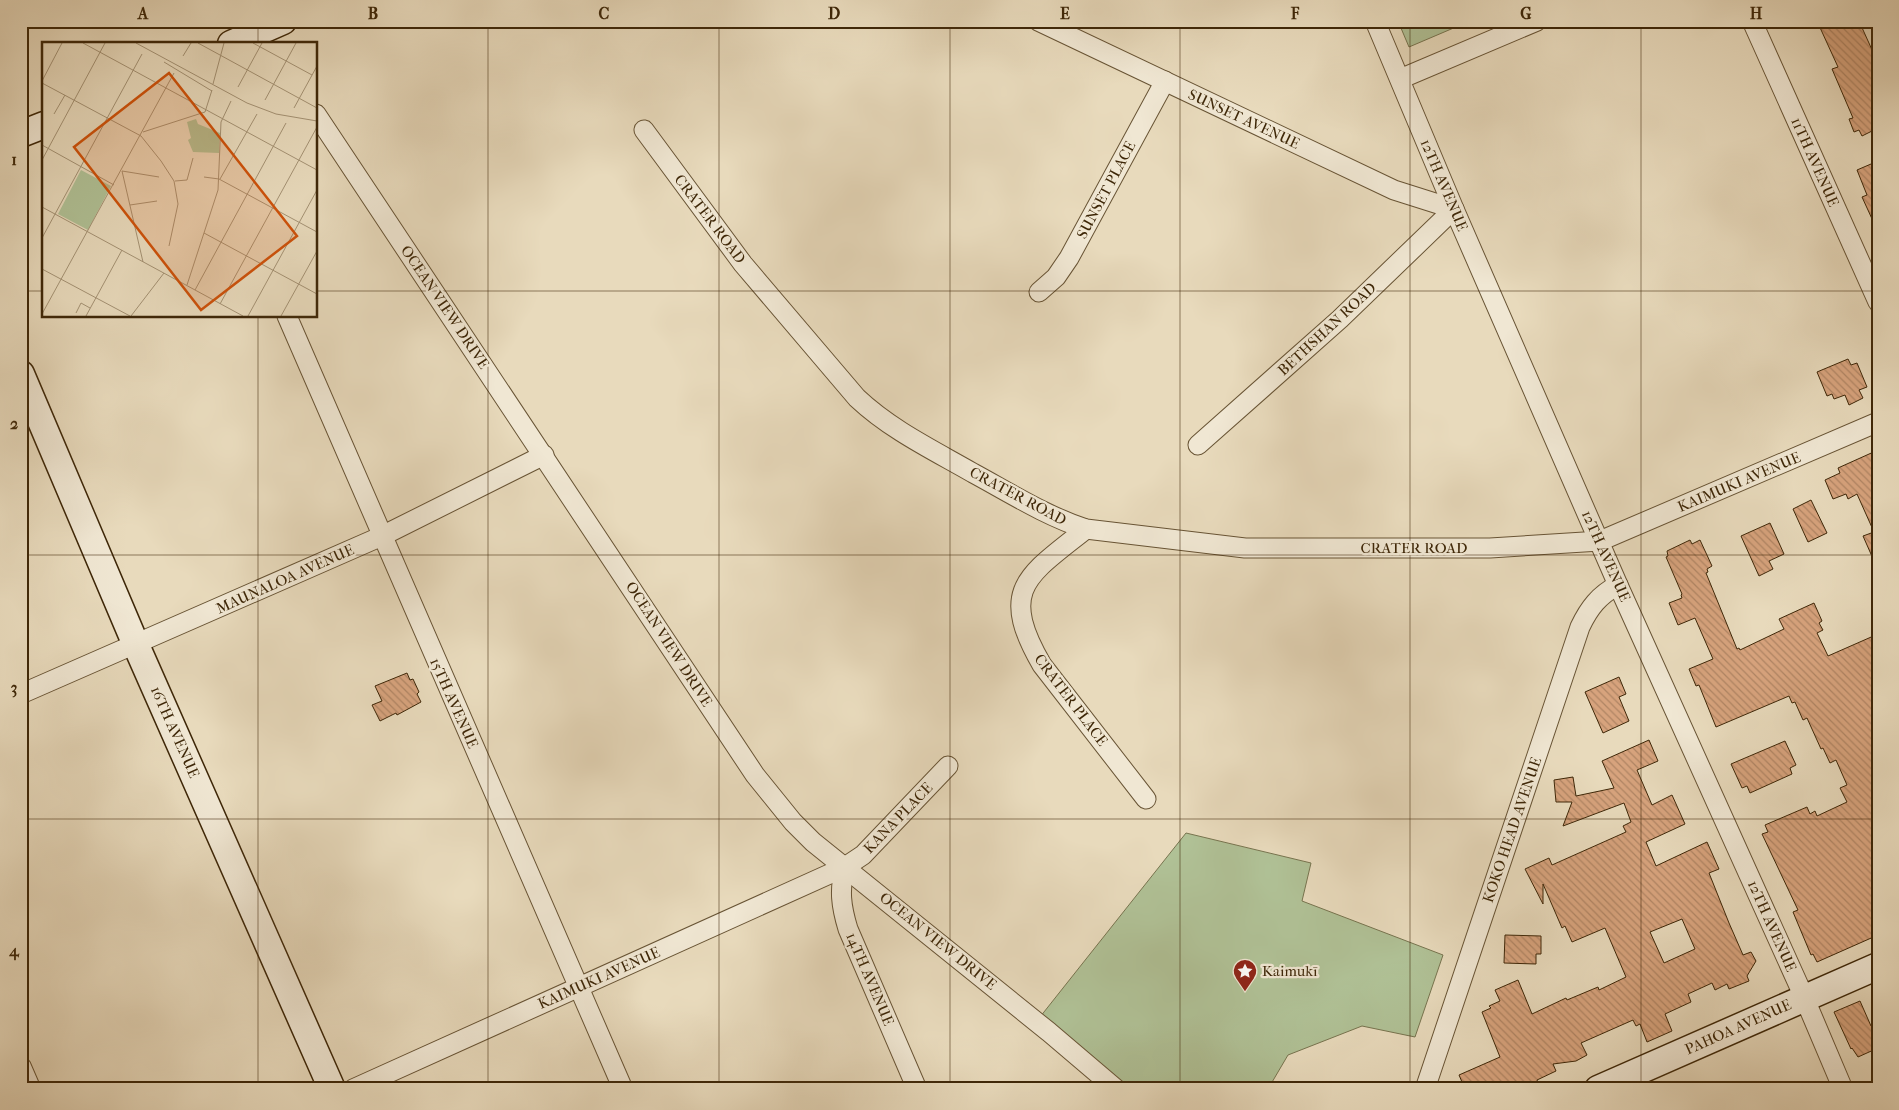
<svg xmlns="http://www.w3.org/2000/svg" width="1899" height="1110" viewBox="0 0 1899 1110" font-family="'IM FELL French Canon',serif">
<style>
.park{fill:#b0c196;stroke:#77744f}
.building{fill:url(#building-back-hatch);stroke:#3e2708;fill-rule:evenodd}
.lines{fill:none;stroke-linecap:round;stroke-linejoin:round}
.street-casing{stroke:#685435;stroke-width:21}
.secondary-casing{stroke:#3e2708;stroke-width:29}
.street{stroke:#f0e7d3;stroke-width:19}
.secondary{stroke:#f0e7d3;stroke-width:26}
.grid{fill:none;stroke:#3e2708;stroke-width:1;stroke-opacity:0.55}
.labels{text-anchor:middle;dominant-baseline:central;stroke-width:4.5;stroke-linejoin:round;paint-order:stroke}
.street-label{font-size:15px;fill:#3e2708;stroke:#f0e7d3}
.poi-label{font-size:15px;fill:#3e2708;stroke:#f0e7d3;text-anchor:start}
.inset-road{fill:none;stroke:#a49274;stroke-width:1}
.view{fill:#ce520b;fill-opacity:0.15;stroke:#ce520b;stroke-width:2.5}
.inset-edge{fill:none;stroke:#3e2708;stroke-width:2.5}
.neatline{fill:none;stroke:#3e2708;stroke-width:2}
.grid-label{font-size:16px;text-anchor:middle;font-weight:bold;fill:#3e2708}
</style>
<defs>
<pattern id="building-back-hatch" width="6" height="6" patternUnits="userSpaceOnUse" patternTransform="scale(1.25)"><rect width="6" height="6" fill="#d7a37d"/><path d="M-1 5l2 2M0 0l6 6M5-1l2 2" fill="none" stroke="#b08564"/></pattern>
</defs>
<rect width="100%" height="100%" fill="#e8dabc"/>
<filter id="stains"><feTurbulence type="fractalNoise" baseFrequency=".004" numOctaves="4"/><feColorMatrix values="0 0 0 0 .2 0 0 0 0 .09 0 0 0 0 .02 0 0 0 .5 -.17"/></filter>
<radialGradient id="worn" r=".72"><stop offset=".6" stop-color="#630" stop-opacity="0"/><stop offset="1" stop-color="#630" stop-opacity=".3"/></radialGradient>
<g class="park">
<path d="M1398,21H1470L1409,47Z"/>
<path d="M1186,833L1311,863L1302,901L1443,955L1415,1037L1362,1026L1288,1055L1268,1089H1125L1040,1017Z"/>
</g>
<g class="building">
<path d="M1817,21H1859L1873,52L1878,49V128L1862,136L1859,130L1854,132L1849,119L1853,118L1832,69L1838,67Z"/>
<path d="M1878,161V232L1862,197L1867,195L1857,170Z"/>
<path d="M1848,359L1851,365L1857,363L1867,387L1859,390L1863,398L1849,405L1845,395L1834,399L1832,394L1827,396L1817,372Z"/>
<path d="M1878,450V570L1863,536L1874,532L1857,494L1848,499L1846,494L1833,499L1825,480L1840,473L1838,468Z"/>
<path d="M1811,500L1827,533L1808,542L1793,509Z"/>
<path d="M1770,523L1784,554L1769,561L1773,569L1759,576L1741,536Z"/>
<path d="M1690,540L1692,544L1700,540L1712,566L1707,569L1708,572L1706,573L1737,649L1739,648L1740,650L1784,629L1779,619L1814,603L1822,621L1819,623L1823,630L1817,633L1828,656L1878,634V660L1872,663L1878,676V935L1817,962L1813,954L1811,955L1793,912L1798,910L1762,834L1768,832L1765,825L1807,807L1810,814L1815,811L1817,816L1847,802L1840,788L1847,785L1836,760L1830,763L1823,748L1821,749L1807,718L1803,720L1795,702L1792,703L1789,696L1716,727L1699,685L1696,686L1689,669L1713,659L1695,618L1678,625L1669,603L1682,598L1681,595L1682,594L1666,557L1668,556L1667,551Z"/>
<path d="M407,673L410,680L413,679L419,692L417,694L421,702L397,715L396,713L380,721L372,705L382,701L375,686Z"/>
<path d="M1619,677L1626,694L1619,697L1629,721L1603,733L1585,692Z"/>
<path d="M1649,740L1658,761L1637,770L1652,805L1672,795L1685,824L1646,842L1656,866L1707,842L1719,869L1709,873L1729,923L1743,955L1751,952L1756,961L1747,976L1749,981L1729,989L1727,984L1715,990L1712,983L1688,994L1691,1002L1665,1014L1672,1031L1647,1042L1640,1024L1636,1026L1633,1020L1581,1043L1587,1055L1576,1061L1553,1064L1556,1071L1537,1080L1540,1089H1465L1459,1075L1500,1057L1482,1012L1491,1008L1489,1006L1500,1001L1495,990L1518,980L1532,1014L1566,998L1567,1000L1598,987L1599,990L1626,977L1605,928L1572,942L1565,926L1562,928L1543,884V904L1525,869L1549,858L1552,865L1626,832L1623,826L1631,822L1624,803L1563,826L1572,802H1556L1554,780L1573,777L1576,796L1614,788L1602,761ZM1682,919L1695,949L1664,963L1650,932Z"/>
<path d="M1785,741L1796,765L1790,768L1792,774L1750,793L1747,786L1742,788L1731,764Z"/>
<path d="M1505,935L1541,936V954H1536V964L1504,963Z"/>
<path d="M1860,1001L1871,1026L1872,1025L1874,1029L1878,1027V1048L1858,1057L1852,1048L1851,1049L1834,1012Z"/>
</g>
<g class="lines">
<g class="street-casing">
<g id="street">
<path d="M1038,21L1394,190L1454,209L1340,319L1198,445"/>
<path d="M1375,21L1454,209L1618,585L1804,997L1843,1089"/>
<path d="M1752,21L1878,302"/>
<path d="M1400,79L1537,21"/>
<path d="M316,114L755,775L793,822L813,842L1049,1032L1116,1089"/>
<path d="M644,130L743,264L857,398C891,430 933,450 973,473C1010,493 1046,516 1086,529L1245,548H1490L1600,541L1878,422"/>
<path d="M1039,292L1056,277L1069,258L1165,81"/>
<path d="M287,316L623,1089"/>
<path d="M1086,529C1027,576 998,589 1042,665L1146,799"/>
<path d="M21,694L382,536L544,455"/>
<path d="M845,867C839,890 841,906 848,929L917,1089"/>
<path d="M21,1066L31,1089"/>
<path d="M353,1089L845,867L863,855L948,766"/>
<path d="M1425,1089L1580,627C1589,608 1599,595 1618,585"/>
</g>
</g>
<g class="secondary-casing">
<g id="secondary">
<path d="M231,44L283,21"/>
<path d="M21,134L44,125"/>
<path d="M21,374L136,645L332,1089"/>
<path d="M1598,1089L1878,966"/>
</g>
</g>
<use href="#street" class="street"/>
<use href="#secondary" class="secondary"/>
</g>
<path class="grid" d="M258,21V44M488,21V1089M719,21V1089M950,21V1089M1180,21V1089M1410,21V1089M1641,21V1089M21,291H44M316,291H1878M258,316V1089M21,555H1878M21,819H1878"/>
<defs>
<g id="sight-pin" transform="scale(1.25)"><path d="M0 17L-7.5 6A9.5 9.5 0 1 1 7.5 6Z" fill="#8f2418" stroke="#f0e7d3"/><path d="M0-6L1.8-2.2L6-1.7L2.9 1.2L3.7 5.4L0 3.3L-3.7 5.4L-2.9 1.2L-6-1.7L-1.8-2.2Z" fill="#fff"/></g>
</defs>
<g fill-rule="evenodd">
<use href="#sight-pin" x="1245" y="971"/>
</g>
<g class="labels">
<g class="street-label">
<text transform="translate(1244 119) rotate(25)">SUNSET AVENUE</text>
<text transform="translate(1815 162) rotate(66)">11TH AVENUE</text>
<text transform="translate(1444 185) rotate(67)">12TH AVENUE</text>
<text transform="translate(1106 190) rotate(-62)">SUNSET PLACE</text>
<text transform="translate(710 219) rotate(53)">CRATER ROAD</text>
<text transform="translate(445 307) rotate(56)">OCEAN VIEW DRIVE</text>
<text transform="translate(1327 329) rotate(-43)">BETHSHAN ROAD</text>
<text transform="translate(1739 482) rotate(-23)">KAIMUKI AVENUE</text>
<text transform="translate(1018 496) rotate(28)">CRATER ROAD</text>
<text x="1414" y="548">CRATER ROAD</text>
<text transform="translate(1606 556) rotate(66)">12TH AVENUE</text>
<text transform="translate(285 579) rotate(-24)">MAUNALOA AVENUE</text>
<text transform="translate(669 644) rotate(57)">OCEAN VIEW DRIVE</text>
<text transform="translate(1071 700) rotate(53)">CRATER PLACE</text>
<text transform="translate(454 703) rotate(66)">15TH AVENUE</text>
<text transform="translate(175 732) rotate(66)">16TH AVENUE</text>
<text transform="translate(898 818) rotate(-46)">KANA PLACE</text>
<text transform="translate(1512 830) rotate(-71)">KOKO HEAD AVENUE</text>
<text transform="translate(1772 926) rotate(66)">12TH AVENUE</text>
<text transform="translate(938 941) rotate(39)">OCEAN VIEW DRIVE</text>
<text transform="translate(599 978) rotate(-24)">KAIMUKI AVENUE</text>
<text transform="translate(870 979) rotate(67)">14TH AVENUE</text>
<text transform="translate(1738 1027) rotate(-24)">PAHOA AVENUE</text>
</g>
<g class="poi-label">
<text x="1262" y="971">Kaimukī</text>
</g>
</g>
<g transform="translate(42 42)">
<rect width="275" height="275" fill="#e8dabc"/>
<path d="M154,77L156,82L178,91L177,111L151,110L146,98L149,96L145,80ZM39,128L69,144L46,188L16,172Z" fill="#b0c196"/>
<path class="inset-road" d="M41,1L275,128M94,1L205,61L234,72L275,79M156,1L275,66M211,1L270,33M141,14L149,1M122,20L170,49M0,39L20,1M0,41L99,94L119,119L132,139L136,162L127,204M171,42L182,1M196,45L220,1M223,58L254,1M252,66L275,24M12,72L23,53M101,90L163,70L170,48M0,103L72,143M0,118L63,1M162,135L177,137L275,190M178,137L215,72M133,139L145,138L151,116M88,163L115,159M0,165L201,274M162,191L275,252M0,196L100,12M101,220L80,129L117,135M0,227L88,274M145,243L176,148L179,80L189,59M153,248L244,81M178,262L275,85M34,271L39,261L48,266M0,272L132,31M44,274L80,208M89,274L122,231M206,274L275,148M239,274L275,209"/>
<path class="view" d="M127,31L255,194L159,268L32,105Z"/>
<rect width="275" height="275" class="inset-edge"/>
</g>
<rect width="1899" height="1110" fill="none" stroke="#e8dabc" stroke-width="55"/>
<rect x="28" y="28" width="1844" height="1054" class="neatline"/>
<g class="grid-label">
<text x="143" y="19">A</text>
<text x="373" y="19">B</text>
<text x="604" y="19">C</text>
<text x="834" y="19">D</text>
<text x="1065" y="19">E</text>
<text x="1295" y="19">F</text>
<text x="1526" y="19">G</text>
<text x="1756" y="19">H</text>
<text x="14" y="165">1</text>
<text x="14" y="429">2</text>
<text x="14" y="693">3</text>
<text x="14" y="956">4</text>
</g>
<rect width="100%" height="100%" filter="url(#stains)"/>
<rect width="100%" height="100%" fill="url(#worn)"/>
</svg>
